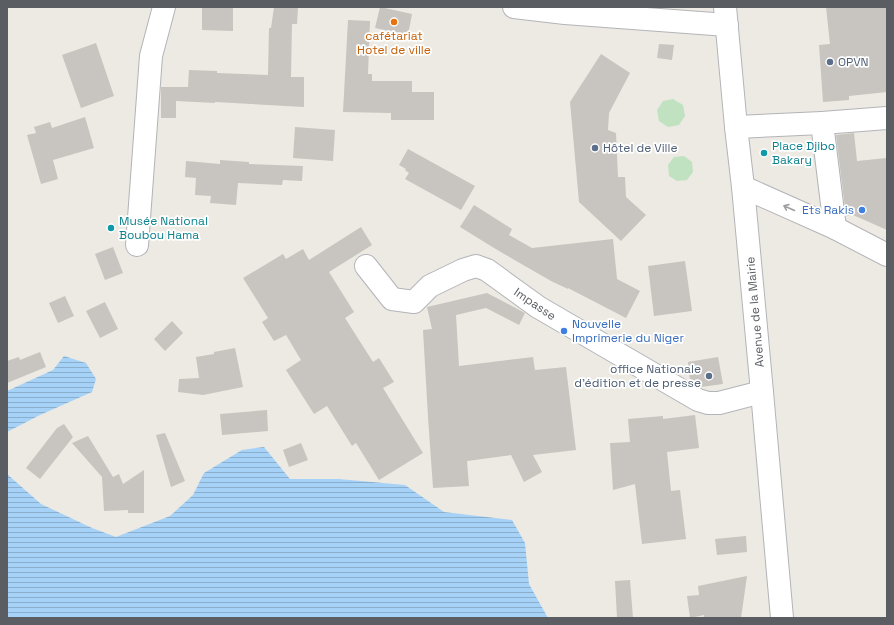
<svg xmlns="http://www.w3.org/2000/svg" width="894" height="625" viewBox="0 0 894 625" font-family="'Space Grotesk',sans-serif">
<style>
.green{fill:#c0e2c1}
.water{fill:url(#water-rules)}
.building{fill:#c8c4bf}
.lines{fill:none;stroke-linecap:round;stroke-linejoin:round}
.minor-casing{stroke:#b3b4b9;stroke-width:24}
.minor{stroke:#fff;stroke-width:22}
.oneway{stroke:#9c9ea1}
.food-dot{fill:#e8710a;stroke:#fff;stroke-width:1.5}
.service-dot{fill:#5c6f8a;stroke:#fff;stroke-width:1.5}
.culture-dot{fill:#0f9aa8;stroke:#fff;stroke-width:1.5}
.shop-dot{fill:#3f7fe0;stroke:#fff;stroke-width:1.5}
.labels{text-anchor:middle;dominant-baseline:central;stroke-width:3.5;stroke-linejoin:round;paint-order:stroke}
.food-label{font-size:12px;fill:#c56008;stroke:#fff}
.service-label{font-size:12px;fill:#4e5e75;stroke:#fff;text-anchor:start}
.culture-label{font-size:12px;fill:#0d838f;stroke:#fff;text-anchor:start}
.shop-label{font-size:12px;fill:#366cbe;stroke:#fff;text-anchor:end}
.street-label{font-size:12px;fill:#5a5d62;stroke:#fff}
</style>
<defs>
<pattern id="water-rules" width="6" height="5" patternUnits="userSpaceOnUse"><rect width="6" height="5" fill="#a6d2f8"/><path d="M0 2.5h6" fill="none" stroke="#8aaecc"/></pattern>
</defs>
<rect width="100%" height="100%" fill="#eceae2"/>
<g class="green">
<path d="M673,99L683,105L685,116L679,125L668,127L659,121L657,110L663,101Z"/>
<path d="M684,156L692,162L693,172L687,180L677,181L669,176L668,165L674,157Z"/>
</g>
<g class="water">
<path d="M64,356L86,363L96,379L92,392L40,415L7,432V391L53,370Z"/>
<path d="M264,447L290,479H339L405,485L444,512L512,520L525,543L529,584L548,618H7V474L41,504L92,528L116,537L170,516L193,495L204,473L242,450Z"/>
</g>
<g class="building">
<path d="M202,7H233V31L202,30Z"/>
<path d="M274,7H298L297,24H292L291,77H304V107L215,102V103L176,101V118H161V87H188L189,70L217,71V73L268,75L269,28H271Z"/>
<path d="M380,7L412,14L408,35L375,28Z"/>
<path d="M826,7H887V92L849,96V100L823,102L819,45L830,44Z"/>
<path d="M348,20L370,21L368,74H372V81H412V92H434V120H391V113L343,112Z"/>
<path d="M96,43L114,96L81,108L62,55Z"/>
<path d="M659,44L674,45L672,60L657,58Z"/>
<path d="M601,54L630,73L609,113L608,130L616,133L618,177H625L626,197L646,215L621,241L579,202L570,102Z"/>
<path d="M85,117L94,148L53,160L58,179L41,184L27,135L36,133L34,127L50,122L52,128Z"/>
<path d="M295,127L335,130L333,161L293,158Z"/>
<path d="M854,133L857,161L887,158V230L853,215L846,216L836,135Z"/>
<path d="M408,149L475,186L461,210L405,179L409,173L405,170L406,169L399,165Z"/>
<path d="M220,160L249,162V164L303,166L302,181L283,180L282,185L238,183L236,205L210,203L211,196L195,195L196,178L185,177L186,161L220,164Z"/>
<path d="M474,205L512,229L509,235L532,248L613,239L617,279L640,291L626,318L568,288V289L551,281L499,251L460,227Z"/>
<path d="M361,227L372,245L329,272L354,312L345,318L373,362L379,358L394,382L383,388L423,453L379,480L356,443L352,446L327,406L314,414L286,370L301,360L286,335L274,341L262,322L268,318L243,278L283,254L286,259L303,249L309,260Z"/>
<path d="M113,247L123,273L105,280L95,254Z"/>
<path d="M685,261L692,311L654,316L648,266Z"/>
<path d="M487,293L525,313L519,325L486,308L456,315L459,366L533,357L535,370L566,367L576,450L533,455L542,472L524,482L511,455L467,461L469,486L433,488L428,417L423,330L432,329L427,307Z"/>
<path d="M65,296L74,316L58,323L49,303Z"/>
<path d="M105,302L118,329L100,338L86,311Z"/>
<path d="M172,321L183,333L165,351L154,339Z"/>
<path d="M235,348L243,387L203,395L178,392L179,379L199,378L196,357L214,354V352Z"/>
<path d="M40,352L46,367L7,383V361L19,357L20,360Z"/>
<path d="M718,357L723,384L701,387L690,381L688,362Z"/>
<path d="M267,410L268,431L222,435L220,414Z"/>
<path d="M695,415L699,448L667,452L671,491L680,490L686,539L642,544L635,484L613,490L610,443L630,442L628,419L663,416V419Z"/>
<path d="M64,424L73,437L40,479L26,468L57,428Z"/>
<path d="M165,433L185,481L171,487L156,435Z"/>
<path d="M88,436L113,477L119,474L123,484L144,470V513H128V510L104,511L102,477L72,443Z"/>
<path d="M301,443L308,460L289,467L283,450Z"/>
<path d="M746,536L747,552L717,555L715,539Z"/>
<path d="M747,576L741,618H704V615L690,618L687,596L699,595L698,586Z"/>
<path d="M630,580L633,618H617L615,581Z"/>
</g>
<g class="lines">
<g class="minor-casing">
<g id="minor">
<path d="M514,7L565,13L727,25"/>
<path d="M725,7L736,127L743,187L762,392L782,618"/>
<path d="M822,123L835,228"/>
<path d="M736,127L822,123L887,118"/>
<path d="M743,187L835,228L887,255"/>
<path d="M137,245L151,56L164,7"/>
<path d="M366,266L392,299L414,302L430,286L463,270L476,266L487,270L538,307L698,400L708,403H719L762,392"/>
</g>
</g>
<use href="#minor" class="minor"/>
</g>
<defs><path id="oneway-shaft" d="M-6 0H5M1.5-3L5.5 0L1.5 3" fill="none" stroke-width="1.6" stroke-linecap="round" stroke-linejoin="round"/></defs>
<use class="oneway" href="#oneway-shaft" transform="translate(789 208) rotate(-156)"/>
<circle class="food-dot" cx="394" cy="22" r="4"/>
<g class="service-dot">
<circle cx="830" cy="62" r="4"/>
<circle cx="595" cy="148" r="4"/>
<circle cx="709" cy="376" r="4"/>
</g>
<g class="culture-dot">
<circle cx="764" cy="153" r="4"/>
<circle cx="111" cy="228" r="4"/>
</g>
<g class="shop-dot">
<circle cx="862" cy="210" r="4"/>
<circle cx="564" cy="331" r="4"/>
</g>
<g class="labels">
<g class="food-label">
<text x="394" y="36">cafétariat<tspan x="394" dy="14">Hotel de ville</tspan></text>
</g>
<g class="service-label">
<text x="838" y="62">OPVN</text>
<text x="603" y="148">Hôtel de Ville</text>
<text x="701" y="369" text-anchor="end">office Nationale<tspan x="701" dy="14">d'édition et de presse</tspan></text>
</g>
<g class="culture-label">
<text x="772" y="146">Place Djibo<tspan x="772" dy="14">Bakary</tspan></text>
<text x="119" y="221">Musée National<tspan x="119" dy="14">Boubou Hama</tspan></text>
</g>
<g class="shop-label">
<text x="854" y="210">Ets Rakis</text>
<text x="572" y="324" text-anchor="start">Nouvelle<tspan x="572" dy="14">Imprimerie du Niger</tspan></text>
</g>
<g class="street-label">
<text transform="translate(535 304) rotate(34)">Impasse</text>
<text transform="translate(755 312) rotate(-95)">Avenue de la Mairie</text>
</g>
</g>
<rect width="894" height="625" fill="none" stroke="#5a5d62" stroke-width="16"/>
</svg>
